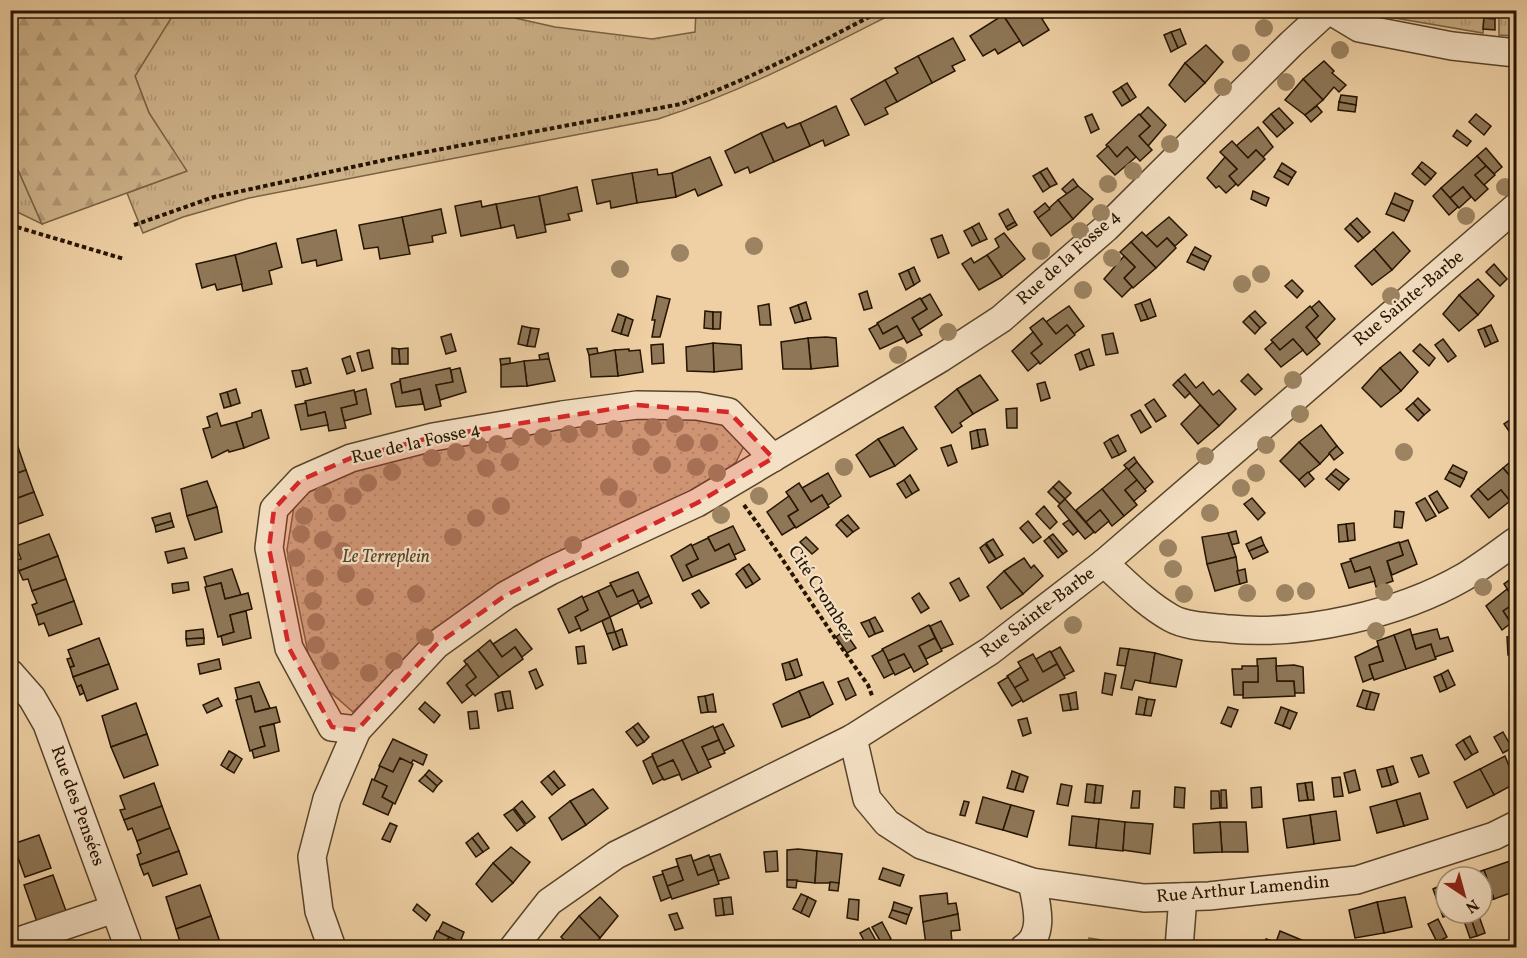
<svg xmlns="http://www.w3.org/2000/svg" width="1527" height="958" viewBox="0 0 1527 958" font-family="Vollkorn,serif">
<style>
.grass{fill:url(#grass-tufts);stroke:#796244;stroke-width:1.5}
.forest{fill:url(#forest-firs);stroke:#796244;stroke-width:1.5}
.park{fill:url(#park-dots);stroke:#796244;stroke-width:1.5}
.building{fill:#8e7656;stroke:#261501;stroke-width:1.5}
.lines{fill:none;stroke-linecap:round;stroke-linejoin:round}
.minor-casing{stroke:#58442a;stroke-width:30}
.path{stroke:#261501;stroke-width:4;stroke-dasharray:4.5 3;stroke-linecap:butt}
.minor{stroke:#f4e0c4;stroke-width:27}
.tree{fill:#9c8361}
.marked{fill:#d62828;fill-opacity:0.2;stroke:#d62828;stroke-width:4.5;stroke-dasharray:12 8;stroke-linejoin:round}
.labels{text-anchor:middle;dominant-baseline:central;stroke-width:4.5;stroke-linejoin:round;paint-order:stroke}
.street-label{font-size:18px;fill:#261501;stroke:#f4e0c4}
.park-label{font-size:18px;font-style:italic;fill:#58442a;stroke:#f4e0c4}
</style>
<defs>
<pattern id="grass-tufts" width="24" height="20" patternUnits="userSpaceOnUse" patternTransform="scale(1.5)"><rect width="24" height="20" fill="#ccb088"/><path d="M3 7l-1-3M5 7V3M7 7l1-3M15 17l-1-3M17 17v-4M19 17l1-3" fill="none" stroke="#af9674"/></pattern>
<pattern id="forest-firs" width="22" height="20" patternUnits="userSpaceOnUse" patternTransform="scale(1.5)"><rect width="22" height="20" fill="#ccb088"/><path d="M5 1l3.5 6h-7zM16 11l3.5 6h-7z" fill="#af9674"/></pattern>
<pattern id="park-dots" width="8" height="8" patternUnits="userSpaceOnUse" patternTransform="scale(1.5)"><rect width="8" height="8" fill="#ccb088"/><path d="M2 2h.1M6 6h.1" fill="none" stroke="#af9674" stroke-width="1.8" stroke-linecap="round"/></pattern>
</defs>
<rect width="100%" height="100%" fill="#eed0a4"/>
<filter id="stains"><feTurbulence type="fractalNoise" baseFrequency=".00333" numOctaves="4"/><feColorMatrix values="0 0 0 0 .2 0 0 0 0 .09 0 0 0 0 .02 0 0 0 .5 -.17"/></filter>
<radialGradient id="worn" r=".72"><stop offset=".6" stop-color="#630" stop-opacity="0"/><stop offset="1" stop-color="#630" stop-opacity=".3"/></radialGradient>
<g class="grass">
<path d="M180,11H505L515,18L555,27L652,39L695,32L696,11H898C819,51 742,92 658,119L249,198L183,217L143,233L127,193L186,171L149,113L135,76L173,14Z"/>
<path d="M1368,11H1484L1483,33L1377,15Z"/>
<path d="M1499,11H1516V36L1499,35Z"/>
<path d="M10,154H11L42,224L11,209Z"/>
</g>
<path class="forest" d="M10,11H180L173,15L135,76L149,113L187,171L42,224L11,154Z"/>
<g class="park">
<path d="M689,415C712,419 737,422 743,448L736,462L691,498L379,687L353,712L313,677L287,550L296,494L341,473L471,439L588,423Z"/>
<path d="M1089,938L1127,944L1126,947H1088Z"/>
</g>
<g class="building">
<path d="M1010,10H1052L1042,19L1049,30L1023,46L1003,15Z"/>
<path d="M1484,10H1496L1495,19L1484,18Z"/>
<path d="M1003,15L1020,41L998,54L995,49L983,56L970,36Z"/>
<path d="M1484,18L1495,19V30L1483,29Z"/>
<path d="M1180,29L1186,44L1178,48L1171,32Z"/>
<path d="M1171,32L1178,48L1171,52L1164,35Z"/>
<path d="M953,38L965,60L952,66L955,71L932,83L918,56Z"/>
<path d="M1206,45L1223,62L1205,83L1185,63Z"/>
<path d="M918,56L932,83L897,102L885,80L898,73L895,68Z"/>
<path d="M1324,61L1334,71L1332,73L1346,85L1339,92L1334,87L1323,100L1303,79Z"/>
<path d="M1185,63L1205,83L1185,102L1169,85Z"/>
<path d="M1303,79L1323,100L1305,115L1285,100Z"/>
<path d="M885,80L897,102L885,108L888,114L865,125L851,99Z"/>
<path d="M1127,83L1136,97L1130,101L1121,87Z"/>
<path d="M1121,87L1130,101L1122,106L1113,92Z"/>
<path d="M1341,95L1357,97L1356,105L1339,102Z"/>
<path d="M1339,102L1356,105L1355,112L1338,110Z"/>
<path d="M836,106L849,135L825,146L823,140L810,146L800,123Z"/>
<path d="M1317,106L1322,112L1311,122L1305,115Z"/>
<path d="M1148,107L1166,125L1148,146L1139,136L1150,126L1140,115Z"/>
<path d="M1279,108L1293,123L1285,130L1271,114Z"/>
<path d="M1092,114L1099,129L1091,133L1085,117Z"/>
<path d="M1139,114L1150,126L1139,136L1152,150L1140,161L1127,147L1117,157L1106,145Z"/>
<path d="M1271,114L1285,130L1277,137L1263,122Z"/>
<path d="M1476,114L1491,126L1484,135L1469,122Z"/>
<path d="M784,123L787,128L800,123L810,146L774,162L761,133Z"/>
<path d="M1258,127L1273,147L1263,157L1256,150L1248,158L1236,146Z"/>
<path d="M1457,130L1471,141L1467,146L1453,136Z"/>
<path d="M761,133L774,162L750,173L748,167L735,173L725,151Z"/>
<path d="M1232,141L1248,158L1256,150L1265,159L1238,186L1229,176L1237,169L1220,152Z"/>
<path d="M1108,146L1117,157L1127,147L1136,157L1115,175L1097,156Z"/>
<path d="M1486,148L1502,167L1494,174L1477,156Z"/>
<path d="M1477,156L1486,166L1475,175L1488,189L1475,201L1463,187L1450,198L1441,188Z"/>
<path d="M710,157L722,185L698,196L695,189L676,197L672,173Z"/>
<path d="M1225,157L1237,169L1229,176L1236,184L1226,193L1219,186L1216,188L1207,178Z"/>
<path d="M1422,162L1436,173L1431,179L1418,167Z"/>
<path d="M1282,163L1296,172L1292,178L1278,170Z"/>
<path d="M1486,166L1495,175L1484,185L1475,175Z"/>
<path d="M1418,167L1431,179L1425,185L1412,174Z"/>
<path d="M1047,168L1057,184L1050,187L1040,172Z"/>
<path d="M657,169L658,175L672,173L676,197L637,203L632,173Z"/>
<path d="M1278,170L1292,178L1288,185L1274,177Z"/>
<path d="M1040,172L1050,187L1043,192L1033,176Z"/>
<path d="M632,173L637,203L611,208L610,201L597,204L592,180Z"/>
<path d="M1073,179L1078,186L1067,194L1062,189Z"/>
<path d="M1078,186L1093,199L1073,219L1058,200Z"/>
<path d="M577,187L582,211L568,214L570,220L545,225L539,196Z"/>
<path d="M1463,187L1471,197L1459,208L1450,198Z"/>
<path d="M1441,188L1458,207L1449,215L1433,196Z"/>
<path d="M1253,191L1269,198L1266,206L1251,199Z"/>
<path d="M1395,193L1413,201L1409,211L1391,203Z"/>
<path d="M539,196L546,232L517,238L514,225L501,228L496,204Z"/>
<path d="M1058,200L1073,219L1051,236L1038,218Z"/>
<path d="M481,201L482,207L496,204L501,228L461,236L455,206Z"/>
<path d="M1045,203L1050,209L1038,218L1034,212Z"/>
<path d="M1391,203L1409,211L1404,221L1386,214Z"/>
<path d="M441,209L446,233L432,236L433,242L408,246L402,217Z"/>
<path d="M1008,209L1015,222L1006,227L999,214Z"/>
<path d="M402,217L410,254L380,259L378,247L364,249L359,225Z"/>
<path d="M1169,217L1187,235L1175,246L1167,238L1157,247L1146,236Z"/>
<path d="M1357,218L1370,232L1363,238L1350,224Z"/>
<path d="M1015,222L1017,225L1008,230L1006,227Z"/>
<path d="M979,223L987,239L980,242L972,227Z"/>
<path d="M1350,224L1363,238L1358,242L1345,229Z"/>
<path d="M972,227L980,242L972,246L964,231Z"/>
<path d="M336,230L342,260L317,266L316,260L302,263L297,239Z"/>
<path d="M1142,232L1157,247L1167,238L1176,248L1156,268L1131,242Z"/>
<path d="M1393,232L1410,251L1392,270L1374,249Z"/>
<path d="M1004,233L1025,259L1002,277L987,255L999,247L995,239Z"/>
<path d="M942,235L949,253L938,258L931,239Z"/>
<path d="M1131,242L1156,268L1133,288L1124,278L1135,267L1120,252Z"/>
<path d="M276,243L282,267L269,271L272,284L243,291L235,255Z"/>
<path d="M1195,247L1211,256L1208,262L1191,254Z"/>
<path d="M1374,249L1392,270L1372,285L1355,266Z"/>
<path d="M1191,254L1208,262L1204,270L1187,262Z"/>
<path d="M235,255L242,284L217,290L215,284L202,288L196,264Z"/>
<path d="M987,255L1002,277L979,290L962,264L971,258L974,263Z"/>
<path d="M1124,256L1135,267L1124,278L1132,287L1122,297L1104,279Z"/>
<path d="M1494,264L1507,279L1500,286L1486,272Z"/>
<path d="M914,267L920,281L914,285L908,270Z"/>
<path d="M908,270L914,285L906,290L899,274Z"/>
<path d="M1478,279L1494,296L1478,315L1459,295Z"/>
<path d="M1292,280L1303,291L1297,298L1285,286Z"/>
<path d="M867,291L872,308L864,310L859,294Z"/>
<path d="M930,294L942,315L919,330L912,318L927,309L921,299Z"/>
<path d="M1459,295L1478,315L1459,331L1443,314Z"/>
<path d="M657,296L670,299L660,337H652L655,320H652Z"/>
<path d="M920,298L927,309L912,318L922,335L907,343L897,326L883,334L877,323Z"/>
<path d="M1150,299L1156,316L1148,319L1141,303Z"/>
<path d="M1319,301L1335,319L1316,339L1306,327L1318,316L1311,308Z"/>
<path d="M806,302L811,319L803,321L798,305Z"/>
<path d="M1141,303L1148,319L1141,321L1135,305Z"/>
<path d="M769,304L771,325H760L758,306Z"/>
<path d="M798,305L803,321L795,323L790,308Z"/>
<path d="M1069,306L1084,326L1074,334L1067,325L1056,334L1046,322Z"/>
<path d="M1310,306L1318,316L1306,327L1320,344L1307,355L1293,339L1280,350L1271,340Z"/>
<path d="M705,311L713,312V329L704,328Z"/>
<path d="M1255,311L1266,323L1260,328L1249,316Z"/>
<path d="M713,312H721L720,329H713Z"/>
<path d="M618,314L626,317L621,334L612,331Z"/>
<path d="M1249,316L1260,328L1255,334L1243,322Z"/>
<path d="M626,317L633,320L628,336L621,334Z"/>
<path d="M1043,318L1056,334L1067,325L1075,335L1040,364L1031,353L1042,344L1030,328Z"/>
<path d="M878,324L883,334L897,326L904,338L880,349L869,329Z"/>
<path d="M1491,325L1498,341L1491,344L1484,328Z"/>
<path d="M522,326L531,328L527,346L518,344Z"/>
<path d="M531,328L539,329L535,347L527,346Z"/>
<path d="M1484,328L1491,344L1485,347L1478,330Z"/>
<path d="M1033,332L1042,344L1031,353L1039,362L1028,371L1012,351Z"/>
<path d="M1113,333L1118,353L1106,355L1102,335Z"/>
<path d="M451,334L456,351L446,354L441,337Z"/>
<path d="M826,337L836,338L838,366L811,369L808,338Z"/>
<path d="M808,338L811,369H783L781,342Z"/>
<path d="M1293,339L1303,350L1281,367L1265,349L1273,342L1280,350Z"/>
<path d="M1443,339L1456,356L1448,362L1435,345Z"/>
<path d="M713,343L741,345L742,369L714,372Z"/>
<path d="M713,343L714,372L687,371L686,347Z"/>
<path d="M663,344L664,363L652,364L651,345Z"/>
<path d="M1420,344L1435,358L1429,366L1413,351Z"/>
<path d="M392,348L399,349L400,364H392Z"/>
<path d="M408,348V364H400L399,349Z"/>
<path d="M597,348L598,354L589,355L587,349Z"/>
<path d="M629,349V351L640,350L643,372L618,376L615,350Z"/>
<path d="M1089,349L1094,365L1087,367L1081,352Z"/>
<path d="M369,350L373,368L362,371L357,353Z"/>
<path d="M615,350L618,376L591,377L589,355Z"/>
<path d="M1081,352L1087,367L1080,370L1075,355Z"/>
<path d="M1400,352L1418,372L1401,391L1380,368Z"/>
<path d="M548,353L549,359L540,360L539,355Z"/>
<path d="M350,356L355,371L347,374L342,359Z"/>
<path d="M510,358V364L501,365L500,359Z"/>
<path d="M549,359L555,381L527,386L524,361Z"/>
<path d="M524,361L527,386L501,387V365Z"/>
<path d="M307,368L311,383L304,385L300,370Z"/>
<path d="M450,368L453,382L436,385L441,406L425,410L420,389L402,393L400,379Z"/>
<path d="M460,368L466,392L440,400L436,385L453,382L451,370Z"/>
<path d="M1380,368L1401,391L1381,407L1362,388Z"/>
<path d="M300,370L304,385L296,387L292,371Z"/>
<path d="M1185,374L1196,388L1203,382L1213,395L1219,390L1236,409L1219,426L1178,380Z"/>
<path d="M1248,374L1262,389L1255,395L1241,381Z"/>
<path d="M980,375L998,400L973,414L957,389Z"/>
<path d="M1178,380L1190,393L1185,398L1173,385Z"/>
<path d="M400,381L402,393L420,389L423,404L396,407L391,384Z"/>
<path d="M1045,382L1050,398L1041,401L1037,384Z"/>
<path d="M236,389L240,403L231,406L227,392Z"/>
<path d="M366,389L371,414L344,421L341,408L357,404L355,392Z"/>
<path d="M957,389L973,414L960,423L962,426L952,433L935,407Z"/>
<path d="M354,390L357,404L341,408L346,428L329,431L325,412L308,416L305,401Z"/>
<path d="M227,392L231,406L224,408L220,394Z"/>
<path d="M1418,398L1430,410L1424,415L1413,403Z"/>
<path d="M1154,399L1166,416L1156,422L1145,405Z"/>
<path d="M306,403L308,416L325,412L328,425L301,430L295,405Z"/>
<path d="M1413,403L1424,415L1418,421L1406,409Z"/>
<path d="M1200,405L1219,426L1198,444L1181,424Z"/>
<path d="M1017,408V428H1007L1006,409Z"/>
<path d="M261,410L269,438L244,448L236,422L252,417V413Z"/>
<path d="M1140,410L1151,427L1141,433L1131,415Z"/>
<path d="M217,413L221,426L236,422L244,448L229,452L228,450L212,458L203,429L210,427L207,417Z"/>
<path d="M1516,415V427L1511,419Z"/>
<path d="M1511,419L1516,427L1514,438L1504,424Z"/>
<path d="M1321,425L1337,446L1320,464L1299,442Z"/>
<path d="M10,427L18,447L10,450Z"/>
<path d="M903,427L917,449L895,466L878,439Z"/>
<path d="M985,429L988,445L980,447L977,430Z"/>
<path d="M977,430L980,447L972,449L970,432Z"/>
<path d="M1118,435L1126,451L1119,455L1110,439Z"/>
<path d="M878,439L895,466L870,477L856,455Z"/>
<path d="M1110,439L1119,455L1112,458L1104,443Z"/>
<path d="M1299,442L1320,464L1299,480L1280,461Z"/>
<path d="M951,445L957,462L948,466L941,448Z"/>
<path d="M1337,446L1343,453L1334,460L1329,453Z"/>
<path d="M18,447L26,470L10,476V450Z"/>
<path d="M1134,457L1137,462L1128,470L1124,465Z"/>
<path d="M1516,457V483L1503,468Z"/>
<path d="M1137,462L1153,482L1144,490L1128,470Z"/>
<path d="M1453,465L1467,472L1464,479L1449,472Z"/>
<path d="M1127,468L1137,480L1125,490L1137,505L1124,516L1102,489Z"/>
<path d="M1503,468L1516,483L1514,506L1501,490L1488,500L1478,489Z"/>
<path d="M1336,469L1349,479L1344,484L1331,474Z"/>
<path d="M26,470L34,492L10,501V476Z"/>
<path d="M1308,472L1314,479L1305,487L1299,480Z"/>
<path d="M1449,472L1464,479L1460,487L1445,479Z"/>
<path d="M828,473L841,496L828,505L822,495L811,502L802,488Z"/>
<path d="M1331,474L1344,484L1339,490L1326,479Z"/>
<path d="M910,475L919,490L912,494L904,480Z"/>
<path d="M904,480L912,494L906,498L897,484Z"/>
<path d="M1137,480L1146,491L1134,501L1125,490Z"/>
<path d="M207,481L217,507L187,516L181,489Z"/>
<path d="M1059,481L1071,493L1065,499L1053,487Z"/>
<path d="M799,483L811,502L822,495L829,507L796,528L788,516L798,510L786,492Z"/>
<path d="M1053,487L1065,499L1060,504L1048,492Z"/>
<path d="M1102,489L1124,516L1112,526L1100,510L1086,522L1076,510Z"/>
<path d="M1478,489L1488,500L1501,490L1510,501L1489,518L1471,496Z"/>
<path d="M1437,491L1448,508L1439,513L1429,496Z"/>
<path d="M34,492L43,515L10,527V501Z"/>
<path d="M789,496L798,510L788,516L795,527L782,535L767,512Z"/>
<path d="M1252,498L1265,513L1258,520L1244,504Z"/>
<path d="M1425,498L1436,516L1426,521L1416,503Z"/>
<path d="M1065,499L1094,532L1085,539L1058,506Z"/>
<path d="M1044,506L1057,522L1050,529L1036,514Z"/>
<path d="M217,507L222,532L195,540L187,516Z"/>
<path d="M1100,510L1109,521L1095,533L1086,522Z"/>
<path d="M1395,511L1404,512L1402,528L1394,527Z"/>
<path d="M170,513L172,521L155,526L152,518Z"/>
<path d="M848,515L859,528L853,532L841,520Z"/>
<path d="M841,520L853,532L847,537L836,525Z"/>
<path d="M1069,520L1078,531L1073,535L1063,524Z"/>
<path d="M172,521L174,527L156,532L155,526Z"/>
<path d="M1028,521L1041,537L1033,543L1020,528Z"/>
<path d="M1354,523L1355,540L1348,541L1346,524Z"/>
<path d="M1346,524L1348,541L1339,542L1338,525Z"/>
<path d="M733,526L745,550L734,555L729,544L715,551L708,537Z"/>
<path d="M1236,531L1239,543L1230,545L1228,533Z"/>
<path d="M1228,533L1236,557L1207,564L1202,537Z"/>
<path d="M49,534L58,556L19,571L16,560L21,559L16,546Z"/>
<path d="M1053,534L1067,551L1063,554L1049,537Z"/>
<path d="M806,537L818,549L812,554L800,542Z"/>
<path d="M1049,537L1063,554L1058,558L1044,541Z"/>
<path d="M1261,537L1264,545L1249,551L1246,544Z"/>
<path d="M708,538L715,551L729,544L736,559L692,577L686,565L698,559L691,546Z"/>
<path d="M993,539L1003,555L996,559L986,543Z"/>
<path d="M1408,540L1417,564L1392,575L1387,561L1403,555L1399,543Z"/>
<path d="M1399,542L1403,555L1387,561L1393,581L1376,587L1370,567L1355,572L1350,559Z"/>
<path d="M691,544L698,559L686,565L692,577L683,581L671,556Z"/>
<path d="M985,544L996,559L989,563L980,548Z"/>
<path d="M1264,545L1268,552L1253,559L1249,551Z"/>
<path d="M184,548L187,558L168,563L165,552Z"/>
<path d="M58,556L66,579L32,591L28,579L23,580L19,571Z"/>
<path d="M1236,557L1240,584L1215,591L1207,564Z"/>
<path d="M1024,558L1031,568L1034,565L1043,576L1023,594L1004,571Z"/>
<path d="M1351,561L1355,572L1370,567L1375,581L1349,588L1341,564Z"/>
<path d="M749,564L760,579L753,584L743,568Z"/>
<path d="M743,568L753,584L746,588L736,574Z"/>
<path d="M232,569L241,595L225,599L221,583L207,587L204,577Z"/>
<path d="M1245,569L1247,582L1240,584L1237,571Z"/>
<path d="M1004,571L1023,594L1001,609L987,587Z"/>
<path d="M638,572L649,596L638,602L633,590L617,597L610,583Z"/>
<path d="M1516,575V620L1511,623L1503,611L1516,602L1504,584Z"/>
<path d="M959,578L969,596L960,601L950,583Z"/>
<path d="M66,579L74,601L36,615L32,605L37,603L32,591Z"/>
<path d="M188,582L189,590L173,593L172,584Z"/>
<path d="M221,583L225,599L248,593L252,609L230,615L234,632L218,637L205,587Z"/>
<path d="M611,585L617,597L633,590L639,603L610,617L598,591Z"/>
<path d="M1507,589L1516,602L1503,611L1511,623L1502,630L1486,606Z"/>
<path d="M699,590L709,603L701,608L692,594Z"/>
<path d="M598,591L610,617L581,631L575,617L588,610L582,598Z"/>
<path d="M919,593L929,608L921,613L912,598Z"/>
<path d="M582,596L588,610L575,617L580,628L569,633L558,609Z"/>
<path d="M649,596L652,603L641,608L638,602Z"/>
<path d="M74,601L82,624L49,636L44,623L39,625L36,615Z"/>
<path d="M246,611L251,638L223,645L221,636L234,632L230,615Z"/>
<path d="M610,617L615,632L607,634L602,621Z"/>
<path d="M875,617L883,631L875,634L869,620Z"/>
<path d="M869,620L875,634L869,637L861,623Z"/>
<path d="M941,621L953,644L941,649L930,626Z"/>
<path d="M929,625L935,638L919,646L928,664L914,672L904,654L888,661L882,649Z"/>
<path d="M203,629L204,638L186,639V631Z"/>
<path d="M516,629L532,649L522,657L515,647L502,657L493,644Z"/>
<path d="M622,629L627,645L620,647L615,632Z"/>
<path d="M1410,629L1416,649L1431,644L1436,659L1406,669L1394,635Z"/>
<path d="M1437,629L1440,639L1448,637L1453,651L1435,657L1431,644L1416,649L1412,635Z"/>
<path d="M844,631L856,648L847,653L836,637Z"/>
<path d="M615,632L620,647L613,650L607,634Z"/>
<path d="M1394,635L1406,669L1374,680L1369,665L1383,661L1377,641Z"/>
<path d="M1515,636L1516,654L1508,655L1507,637Z"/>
<path d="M99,638L109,664L73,677L70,667L74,666L68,650Z"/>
<path d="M204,638V644L187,646L186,639Z"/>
<path d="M935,638L942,651L926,659L919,646Z"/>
<path d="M490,640L502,657L515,647L523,659L499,677L478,650Z"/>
<path d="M584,646L586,663L578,664L576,647Z"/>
<path d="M1378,646L1383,661L1369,665L1373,678L1363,682L1355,657Z"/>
<path d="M1060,647L1074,671L1064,676L1051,652Z"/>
<path d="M1120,648L1129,649L1126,666L1117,665Z"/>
<path d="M1129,649L1155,653L1150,683L1135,680L1132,690L1121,688Z"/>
<path d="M478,650L499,677L475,696L466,685L476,677L464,661Z"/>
<path d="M883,650L894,673L884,678L872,656Z"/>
<path d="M1050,651L1057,664L1043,672L1036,659Z"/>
<path d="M1155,653L1182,660L1176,687L1150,683Z"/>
<path d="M904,654L911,667L895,675L888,661Z"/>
<path d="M1033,654L1043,672L1057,664L1065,678L1023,702L1014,688L1028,680L1018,662Z"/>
<path d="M71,658L74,666L70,667L67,659Z"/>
<path d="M1276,658L1277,681H1294L1295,696L1243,698V682H1258L1257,659Z"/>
<path d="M219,659L221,669L200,674L198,664Z"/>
<path d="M797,659L802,675L795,678L789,662Z"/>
<path d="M789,662L795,678L786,680L782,664Z"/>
<path d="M109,664L118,689L87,701L81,685L77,687L73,677Z"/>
<path d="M467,664L476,677L466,685L473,694L462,703L447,683Z"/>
<path d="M1294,665L1303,667L1304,693H1295L1294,681H1277L1276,666Z"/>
<path d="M1242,666H1258V682H1243V695H1234L1232,669H1242Z"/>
<path d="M1021,667L1028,680L1014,688L1007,676Z"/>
<path d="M536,669L543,685L536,689L529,672Z"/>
<path d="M1448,670L1455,685L1447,689L1441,674Z"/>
<path d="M1105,673L1116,675L1112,695L1102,693Z"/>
<path d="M1441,674L1447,689L1440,692L1434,677Z"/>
<path d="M1008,677L1022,700L1012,706L998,683Z"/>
<path d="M848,678L856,695L846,700L838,682Z"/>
<path d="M259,682L270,708L255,712L251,696L238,700L235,688Z"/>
<path d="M823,682L833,704L810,717L799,691Z"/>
<path d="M81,685L84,693L80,695L77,687Z"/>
<path d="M1363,690L1371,692L1366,709L1357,706Z"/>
<path d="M510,691L513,708L506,709L502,692Z"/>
<path d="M799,691L810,717L782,727L773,704Z"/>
<path d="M502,692L506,709L498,711L495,694Z"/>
<path d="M1076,692L1078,709L1071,710L1068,694Z"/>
<path d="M1371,692L1379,694L1374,710L1366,709Z"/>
<path d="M713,694L716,712H708L705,696Z"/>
<path d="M1068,694L1071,710L1063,711L1060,695Z"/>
<path d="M251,696L255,712L276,707L280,722L260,727L265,746L250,751L236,700Z"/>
<path d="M705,696L708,712L701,713L698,697Z"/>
<path d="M1139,697L1147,699L1144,715L1136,714Z"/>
<path d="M218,698L222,706L207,713L203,705Z"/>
<path d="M1147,699L1155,700L1151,716L1144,715Z"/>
<path d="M425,702L440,715L434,723L419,709Z"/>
<path d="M136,703L147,734L111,747L102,716Z"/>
<path d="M1228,707L1238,710L1231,727L1221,723Z"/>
<path d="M1281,707L1289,710L1283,726L1275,723Z"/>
<path d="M1289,710L1297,713L1290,729L1283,726Z"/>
<path d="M477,711L479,728L470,729L468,712Z"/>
<path d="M1027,718L1031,733L1023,736L1018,720Z"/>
<path d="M638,723L649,737L644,742L633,727Z"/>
<path d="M274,724L279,751L254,758L252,750L265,746L260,727Z"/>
<path d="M723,724L734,746L724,751L714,728Z"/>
<path d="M713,726L719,740L702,747L711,767L698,773L682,740Z"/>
<path d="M633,727L644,742L637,746L626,732Z"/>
<path d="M1503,732L1512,748L1503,753L1494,737Z"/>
<path d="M147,734L158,765L124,778L111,747Z"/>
<path d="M1470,736L1478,752L1472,755L1463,740Z"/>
<path d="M393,739L427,755L423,765L413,760L411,764L400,758L393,772L379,766Z"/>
<path d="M682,740L698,773L682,780L673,760L657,767L652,754Z"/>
<path d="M719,740L725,753L708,760L702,747Z"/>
<path d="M1463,740L1472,755L1465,760L1456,745Z"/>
<path d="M229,751L236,755L227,769L221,765Z"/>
<path d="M236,755L242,759L234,773L227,769Z"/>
<path d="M1422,755L1429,773L1419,777L1411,758Z"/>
<path d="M652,756L663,779L653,784L643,761Z"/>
<path d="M1505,756L1516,783L1494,795L1480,769Z"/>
<path d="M10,757L16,773L10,775Z"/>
<path d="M400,758L413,764L395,804L382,797L387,786L374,780L380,766L393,772Z"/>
<path d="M673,760L680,774L664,780L657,767Z"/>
<path d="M1393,766L1398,782L1391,785L1386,768Z"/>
<path d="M1386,768L1391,785L1382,787L1377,770Z"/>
<path d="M1480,769L1494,795L1467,808L1454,782Z"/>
<path d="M429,770L442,781L437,786L425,775Z"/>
<path d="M1355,770L1360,790L1349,793L1344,773Z"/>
<path d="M554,771L565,785L559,789L548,776Z"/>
<path d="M1012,771L1020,774L1015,790L1007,788Z"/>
<path d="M1020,774L1028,777L1023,792L1015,790Z"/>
<path d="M425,775L437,786L433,792L419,781Z"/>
<path d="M548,776L559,789L552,795L541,782Z"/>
<path d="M1340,777L1343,796L1334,797L1332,778Z"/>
<path d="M372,779L387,786L382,797L393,803L388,815L363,804Z"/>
<path d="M1312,782L1314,800H1308L1305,783Z"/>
<path d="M154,783L162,806L124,820L120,810L125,809L120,796Z"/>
<path d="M1305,783L1308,800L1299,801L1297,784Z"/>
<path d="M1061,784L1072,786L1068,806L1057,804Z"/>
<path d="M1087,784L1096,785L1094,803L1085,802Z"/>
<path d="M1096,785L1103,786L1101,803H1094Z"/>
<path d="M1175,787L1185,788L1184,808L1174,807Z"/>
<path d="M1261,787L1262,807L1252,808L1251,788Z"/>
<path d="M593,789L608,808L586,825L570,801Z"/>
<path d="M1221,790H1226L1227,808H1221Z"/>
<path d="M1133,791H1140L1139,808H1131Z"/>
<path d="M1211,791H1219L1220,808L1211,809Z"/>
<path d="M1420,793L1428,819L1404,826L1396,800Z"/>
<path d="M983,797L1011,805L1003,830L976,823Z"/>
<path d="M1396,800L1404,826L1377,833L1370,807Z"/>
<path d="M522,801L535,817L526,824L514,808Z"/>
<path d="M570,801L586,825L562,840L549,818Z"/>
<path d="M964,801L969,802L965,816L960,815Z"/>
<path d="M1011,805L1034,811L1027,837L1003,830Z"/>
<path d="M162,806L170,828L137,841L132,828L128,830L124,820Z"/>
<path d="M513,809L525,825L517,831L504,815Z"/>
<path d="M1336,811L1340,840L1314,844L1310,815Z"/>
<path d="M1310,815L1314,844L1287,848L1283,819Z"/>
<path d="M1072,816L1099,819L1096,848L1069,845Z"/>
<path d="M1099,819L1125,822L1123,851L1096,848Z"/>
<path d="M1125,822L1153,824L1150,854L1123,850Z"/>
<path d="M1220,822H1246L1248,852H1222Z"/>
<path d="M1220,822L1222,852L1194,853L1193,824Z"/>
<path d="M390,823L397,826L390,842L382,839Z"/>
<path d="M170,828L179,851L140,865L137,855L141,853L137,841Z"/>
<path d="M478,833L489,848L483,852L472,838Z"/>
<path d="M39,835L51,868L25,877L13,844Z"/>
<path d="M472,838L483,852L476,857L466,843Z"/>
<path d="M511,847L530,862L513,883L493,863Z"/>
<path d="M798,849L817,851L815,883L787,880V850Z"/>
<path d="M179,851L187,874L153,886L148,873L144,875L140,865Z"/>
<path d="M777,851L778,871L766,872L764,852Z"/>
<path d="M817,851L842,854L839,883H815Z"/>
<path d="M720,854L729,878L718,881L710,857Z"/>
<path d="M691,855L698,875L714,869L719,884L672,899L667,886L683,880L676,859Z"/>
<path d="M709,855L714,869L698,875L693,861Z"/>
<path d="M1516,859V881L1510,861Z"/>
<path d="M1510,861L1516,881V891L1494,899L1484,870Z"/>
<path d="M493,863L513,883L492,902L476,884Z"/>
<path d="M678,866L683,880L667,886L662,871Z"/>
<path d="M883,868L904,875L900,886L879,879Z"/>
<path d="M1484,870L1494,899L1482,903V877H1464Z"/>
<path d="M663,874L671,897L661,901L653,877Z"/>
<path d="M53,875L66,911L37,922L24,885Z"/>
<path d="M787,880H797L796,888L787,887Z"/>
<path d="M830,882L839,883L838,891L829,890Z"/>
<path d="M1446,883V913H1454L1443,917L1433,889Z"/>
<path d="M200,885L211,916L176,929L166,897Z"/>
<path d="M947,893L948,904L956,903L958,914L923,922L920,896Z"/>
<path d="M801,894L808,897L801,913L793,909Z"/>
<path d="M600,897L618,916L600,938L579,916Z"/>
<path d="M731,897L733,914L724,915L722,898Z"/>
<path d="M808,897L816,901L809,917L801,913Z"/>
<path d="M1405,897L1412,927L1384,933L1377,902Z"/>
<path d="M722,898L724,915L716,916L714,899Z"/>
<path d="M849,899L859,900L858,920L847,918Z"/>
<path d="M894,902L912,908L909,915L892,910Z"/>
<path d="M1377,902L1384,933L1355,938L1349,910Z"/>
<path d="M417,904L430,915L426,921L413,910Z"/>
<path d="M892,910L909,915L906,924L889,917Z"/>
<path d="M677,913L683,928L675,930L669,915Z"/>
<path d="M958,914L960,930L951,931L952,942L926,945L923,922Z"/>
<path d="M211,916L222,948H184L181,945L176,929Z"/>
<path d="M579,916L600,938L590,948H572L561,937Z"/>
<path d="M1479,916L1485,933L1477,936L1471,919Z"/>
<path d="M1438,919L1447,937L1437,942L1428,924Z"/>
<path d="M1471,919L1477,936L1470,938L1464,921Z"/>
<path d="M443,922L464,932L460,942L438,932Z"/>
<path d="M882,922L891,939L882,944L872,927Z"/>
<path d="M869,928L879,946L876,948H868L860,933Z"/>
<path d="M437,931L449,937L444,948H430Z"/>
<path d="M1280,931L1304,941L1302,948H1263L1266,939L1276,942Z"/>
<path d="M449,937L461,942L459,948H444Z"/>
<path d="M1396,943L1397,948H1389L1388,945Z"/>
</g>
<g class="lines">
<g class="minor-casing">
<g id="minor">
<path d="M1329,10L1359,28L1452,46L1516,53"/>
<path d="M1104,563C1125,582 1146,604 1171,618C1187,627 1212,627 1230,629C1303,636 1400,614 1464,577C1482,566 1499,553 1516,541"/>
<path d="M10,673L32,698L47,724L129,948"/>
<path d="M357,730L332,727L289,648L269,548L274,509L301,480L351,458L433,437L562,415L637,405L697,406L729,412L773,458"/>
<path d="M853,738L867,799L887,823L921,845L1032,882L1144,898L1209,896L1357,880L1494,836L1516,825"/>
<path d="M10,944L114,909"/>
<path d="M332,948L319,911L312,857L327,799L357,730L436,645L506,595L550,571L697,503L941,358L1001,319L1106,228L1291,44L1328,10"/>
<path d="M513,948L549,902L616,855L853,738L990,651L1104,563L1516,207"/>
<path d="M1024,948C1046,934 1036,903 1032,882"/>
<path d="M1179,948L1183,897"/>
</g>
</g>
<g class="path">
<path d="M10,225L124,259"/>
<path d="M134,225L214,197L394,158L681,104C751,79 816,45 882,10"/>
<path d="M744,505C787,563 825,626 868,685L873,698"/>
</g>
<use href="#minor" class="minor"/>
</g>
<g class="tree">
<circle cx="1264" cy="28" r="9"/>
<circle cx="1340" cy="50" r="9"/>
<circle cx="1241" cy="53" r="9"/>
<circle cx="1286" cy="82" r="9"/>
<circle cx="1223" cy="87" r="9"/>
<circle cx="1170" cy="144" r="9"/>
<circle cx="1133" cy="171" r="9"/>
<circle cx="1108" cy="184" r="9"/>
<circle cx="1505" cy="187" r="9"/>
<circle cx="1101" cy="213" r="9"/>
<circle cx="1466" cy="216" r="9"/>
<circle cx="1080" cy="231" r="9"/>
<circle cx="754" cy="246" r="9"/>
<circle cx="1041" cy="251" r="9"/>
<circle cx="680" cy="253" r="9"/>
<circle cx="1112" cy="258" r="9"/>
<circle cx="620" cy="269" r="9"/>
<circle cx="1261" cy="274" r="9"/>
<circle cx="1242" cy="284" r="9"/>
<circle cx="1083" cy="290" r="9"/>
<circle cx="1391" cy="296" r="9"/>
<circle cx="948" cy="332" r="9"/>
<circle cx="898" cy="355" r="9"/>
<circle cx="1293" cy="380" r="9"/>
<circle cx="1300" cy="414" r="9"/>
<circle cx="675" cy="424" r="9"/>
<circle cx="653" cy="427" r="9"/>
<circle cx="589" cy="429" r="9"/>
<circle cx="614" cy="429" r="9"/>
<circle cx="569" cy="434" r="9"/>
<circle cx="521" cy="437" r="9"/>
<circle cx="543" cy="437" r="9"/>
<circle cx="685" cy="443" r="9"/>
<circle cx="709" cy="443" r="9"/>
<circle cx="497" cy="444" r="9"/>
<circle cx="478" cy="445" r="9"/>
<circle cx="1266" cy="445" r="9"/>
<circle cx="641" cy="447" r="9"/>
<circle cx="456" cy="452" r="9"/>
<circle cx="1404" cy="452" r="9"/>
<circle cx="1205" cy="456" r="9"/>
<circle cx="432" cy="458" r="9"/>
<circle cx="510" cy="462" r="9"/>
<circle cx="662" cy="465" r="9"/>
<circle cx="696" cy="467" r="9"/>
<circle cx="844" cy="467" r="9"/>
<circle cx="486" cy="468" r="9"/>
<circle cx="392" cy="472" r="9"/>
<circle cx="717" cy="473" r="9"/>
<circle cx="1256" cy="473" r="9"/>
<circle cx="368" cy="483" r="9"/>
<circle cx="609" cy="487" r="9"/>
<circle cx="1241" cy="488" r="9"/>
<circle cx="323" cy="495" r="9"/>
<circle cx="353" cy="496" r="9"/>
<circle cx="759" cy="496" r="9"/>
<circle cx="628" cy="499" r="9"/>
<circle cx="501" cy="506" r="9"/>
<circle cx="337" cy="513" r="9"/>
<circle cx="1210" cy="513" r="9"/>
<circle cx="721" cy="515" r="9"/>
<circle cx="304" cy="516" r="9"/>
<circle cx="476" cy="518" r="9"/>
<circle cx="301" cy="534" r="9"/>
<circle cx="453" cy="537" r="9"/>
<circle cx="323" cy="540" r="9"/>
<circle cx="573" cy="545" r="9"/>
<circle cx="1168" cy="548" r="9"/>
<circle cx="343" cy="551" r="9"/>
<circle cx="296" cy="558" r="9"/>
<circle cx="1173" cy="569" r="9"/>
<circle cx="346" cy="574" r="9"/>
<circle cx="315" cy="578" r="9"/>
<circle cx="1483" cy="587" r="9"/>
<circle cx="1306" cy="591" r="9"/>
<circle cx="1384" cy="592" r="9"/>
<circle cx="1247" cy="593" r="9"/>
<circle cx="1285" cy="593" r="9"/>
<circle cx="416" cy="594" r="9"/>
<circle cx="1184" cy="594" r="9"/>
<circle cx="365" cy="597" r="9"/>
<circle cx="313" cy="601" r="9"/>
<circle cx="316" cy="622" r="9"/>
<circle cx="1073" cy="625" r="9"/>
<circle cx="1376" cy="631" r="9"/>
<circle cx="425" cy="637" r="9"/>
<circle cx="316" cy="645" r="9"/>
<circle cx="330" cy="661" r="9"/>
<circle cx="394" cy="661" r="9"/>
<circle cx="369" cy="673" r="9"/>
</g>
<path class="marked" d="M637,405L729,412L773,458L697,503L506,595L436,645L357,730L332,727L289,648L269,548L274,509L301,480L351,458L433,437Z"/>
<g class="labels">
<g class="street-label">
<text transform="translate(1069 258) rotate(-42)">Rue de la Fosse 4</text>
<text transform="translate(1409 299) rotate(-40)">Rue Sainte-Barbe</text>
<text transform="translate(416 444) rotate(-13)">Rue de la Fosse 4</text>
<text transform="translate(821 593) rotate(57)">Cité Crombez</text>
<text transform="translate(1038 613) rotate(-37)">Rue Sainte-Barbe</text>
<text transform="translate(77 806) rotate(70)">Rue des Pensées</text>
<text transform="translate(1243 890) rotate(-5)">Rue Arthur Lamendin</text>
</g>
<g class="park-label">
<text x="386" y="557">Le Terreplein</text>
</g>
</g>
<rect width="1527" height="958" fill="none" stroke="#eed0a4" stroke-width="36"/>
<rect x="12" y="12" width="1503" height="934" fill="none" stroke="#261501" stroke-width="3"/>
<rect x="18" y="18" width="1491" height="922" fill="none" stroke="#261501" stroke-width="1.5"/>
<g transform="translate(1464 895) rotate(144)"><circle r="28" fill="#f4e0c4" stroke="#a28f76" stroke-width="1.5"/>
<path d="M0-4.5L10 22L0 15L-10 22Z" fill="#8f2418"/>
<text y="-9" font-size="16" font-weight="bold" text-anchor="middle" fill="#261501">N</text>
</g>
<rect width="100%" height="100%" filter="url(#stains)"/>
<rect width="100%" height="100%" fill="url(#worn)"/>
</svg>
